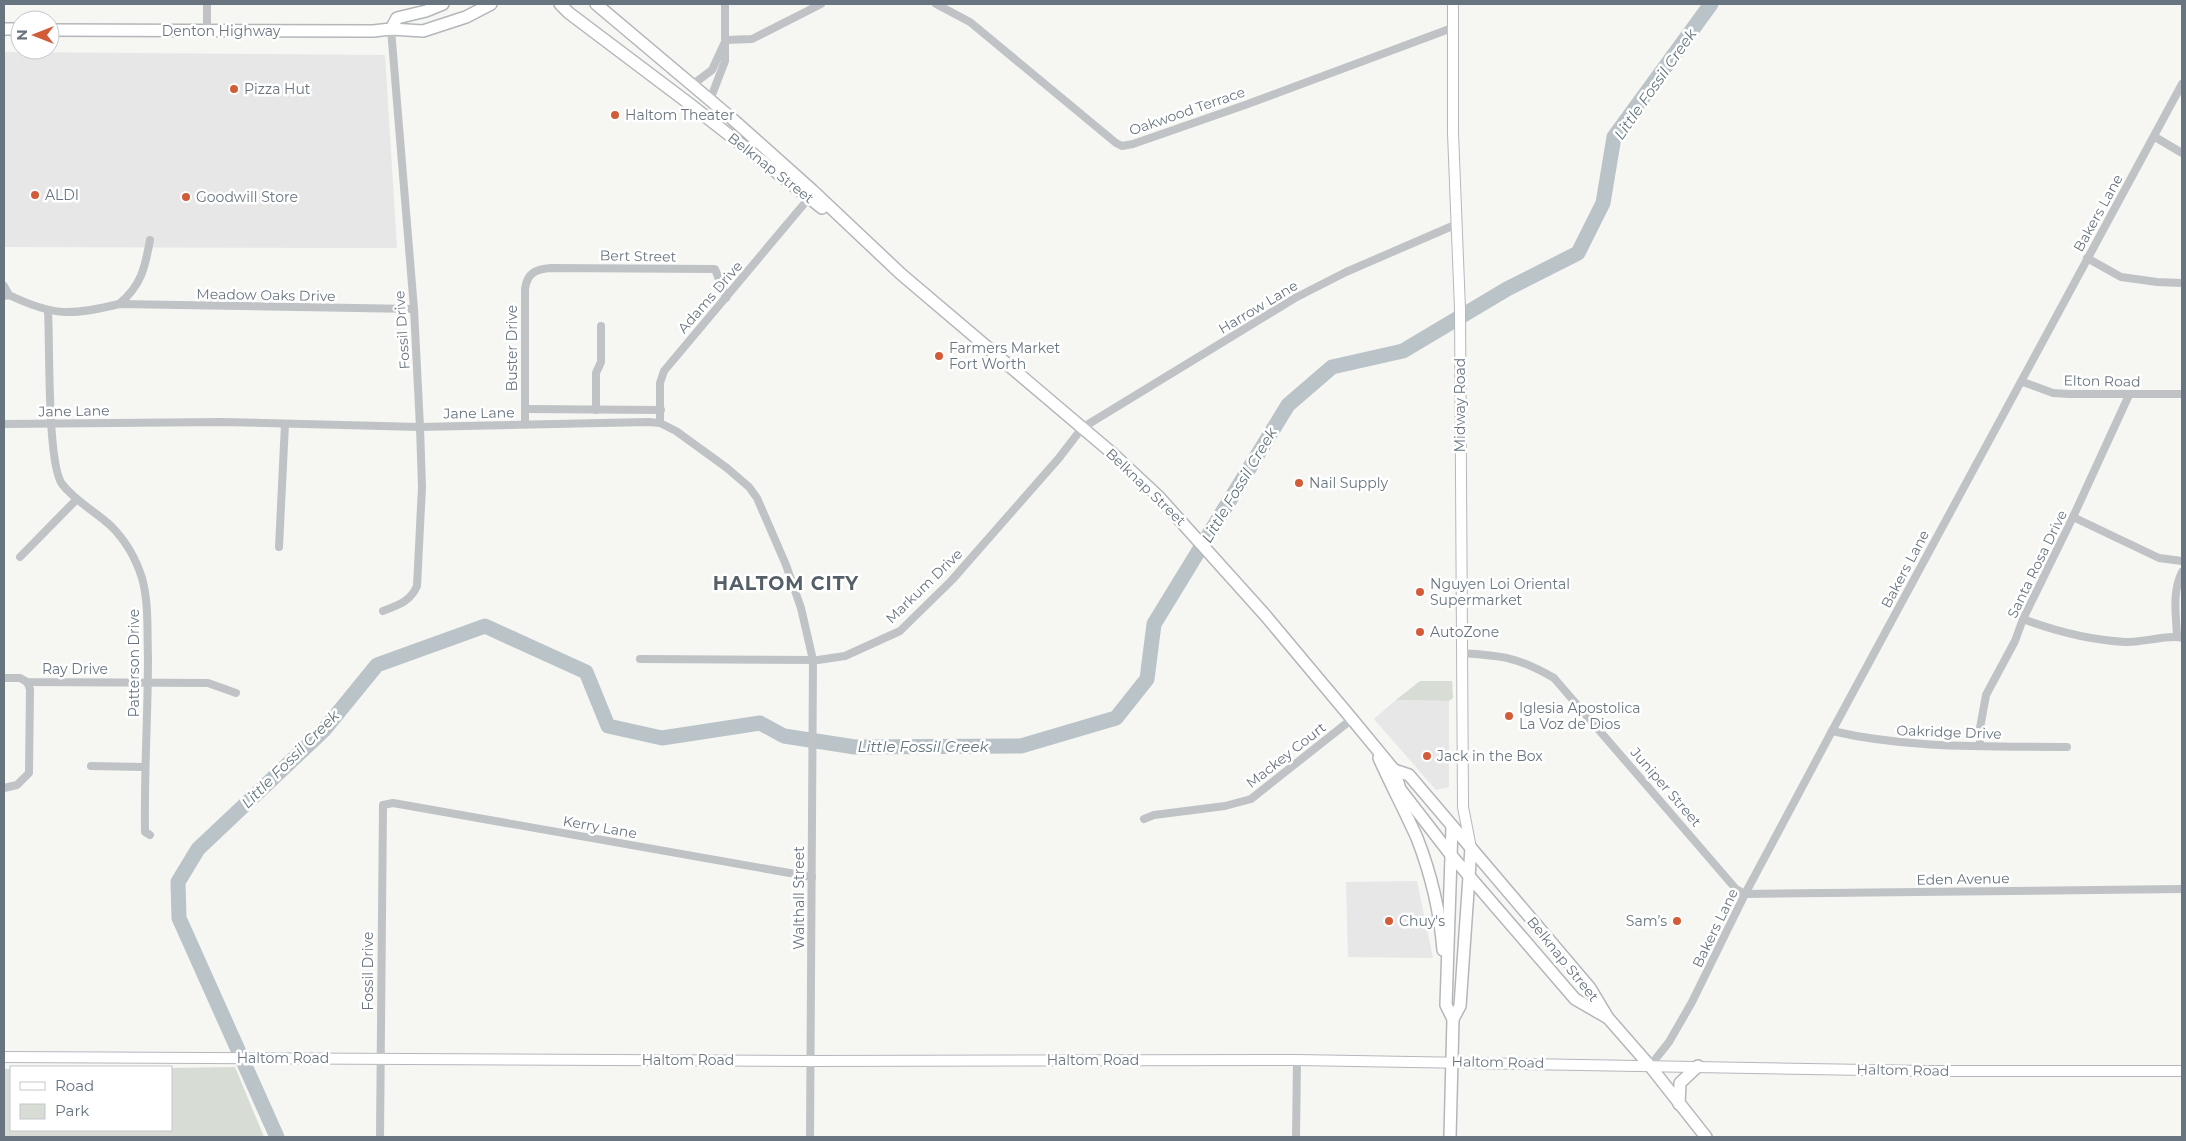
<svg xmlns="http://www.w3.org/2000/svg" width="2186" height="1141" viewBox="0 0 2186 1141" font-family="Montserrat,sans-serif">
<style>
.built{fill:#e6e7e6}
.green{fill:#d7dcd4}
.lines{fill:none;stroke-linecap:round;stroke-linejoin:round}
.river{stroke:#bac3c8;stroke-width:15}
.secondary-casing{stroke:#b4b8bc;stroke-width:12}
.primary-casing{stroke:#b3b7ba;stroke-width:14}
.street{stroke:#bfc3c6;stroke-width:8}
.secondary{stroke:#fff;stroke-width:10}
.primary{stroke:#fff;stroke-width:11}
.poi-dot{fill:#d25c37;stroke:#fff;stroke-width:2}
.labels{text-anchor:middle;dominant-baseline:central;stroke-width:5;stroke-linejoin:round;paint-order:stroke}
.street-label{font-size:14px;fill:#687581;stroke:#fff}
.poi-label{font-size:14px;fill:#687581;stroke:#fff;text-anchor:start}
.water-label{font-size:15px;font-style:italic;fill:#63767d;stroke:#fff}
.district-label{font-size:19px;font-weight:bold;letter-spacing:1px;fill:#555f67;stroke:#fff}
</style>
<rect width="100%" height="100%" fill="#f6f6f3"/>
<g class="built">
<path d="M4,52L385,55L397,248L4,247Z"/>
<path d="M1396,700L1449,701V787L1436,790L1374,719Z"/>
<path d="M1417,881L1433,958L1348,957L1346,882Z"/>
</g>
<g class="green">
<path d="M1420,681H1452L1453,698L1449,701L1396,700Z"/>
<path d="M235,1067L264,1137H4V1069H11V1130H171V1068Z"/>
</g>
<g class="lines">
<path class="river" d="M277,1137L179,918L178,882L198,849L324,730L377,665L485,626L586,672L608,726L662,738L760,723L784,736L855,747L1021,746L1116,718L1147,679L1154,624L1288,405L1332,367L1403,351L1507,289L1578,253L1603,203L1614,137L1711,4"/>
<g class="secondary-casing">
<g id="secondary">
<path d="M1453,4V133L1460,309L1463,807L1471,848"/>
<path d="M4,1057L811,1061L1297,1060L1928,1071H2182"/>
</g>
</g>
<g class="primary-casing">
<g id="primary">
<path d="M560,4L569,13L691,105L822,208"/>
<path d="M596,4L729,116L812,190L901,274L1112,453L1158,496L1265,615L1352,719L1394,770L1400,789L1451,855L1575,999L1608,1018"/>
<path d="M4,29H20"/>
<path d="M391,29L397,18L426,11L443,4"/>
<path d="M50,30L373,31L391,29L423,31L466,17L491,4"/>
<path d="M1379,758C1391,785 1405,811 1417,838C1431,874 1440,912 1443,950"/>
<path d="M1394,770L1409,775L1590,988L1608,1018L1650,1066L1706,1137"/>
<path d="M1453,1019L1460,1006L1471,848"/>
<path d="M1679,1104L1680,1083L1698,1066"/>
<path d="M1450,1137L1453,1019L1446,1005L1452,827"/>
</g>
</g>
<g class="street">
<path d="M936,4L970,22L1116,143L1122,146L1133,144L1245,105L1452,28"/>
<path d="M207,31V4"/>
<path d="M725,40L752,39L821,4"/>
<path d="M692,85L712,70L724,44"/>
<path d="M710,100L725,61V4"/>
<path d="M2155,137L2182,153"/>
<path d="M2087,258L2121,277L2157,282L2182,283"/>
<path d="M4,286L9,295"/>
<path d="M4,296L9,295C53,316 71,316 119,304L414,309"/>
<path d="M119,304C141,286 145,268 150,240"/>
<path d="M48,311C50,344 47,463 62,484C76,502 95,511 111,526C125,540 136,559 142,578C149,603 147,631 148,657C148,715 144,773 145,832L150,835"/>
<path d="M2023,382L2053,393L2069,394H2182"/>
<path d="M525,409L661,410"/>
<path d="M596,410V373L601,362V326"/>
<path d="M660,423V383L664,371L809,198"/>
<path d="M4,424L222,422L420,427L648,422L660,423L676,431L727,468L749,487L757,498L786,565L801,608L813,660L810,1137"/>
<path d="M525,424V289C527,273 536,269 551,268L715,269L726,298"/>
<path d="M2073,517L2159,558L2182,561"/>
<path d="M279,547L285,424"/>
<path d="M20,557L76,500"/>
<path d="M383,611C398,605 410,602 417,586L422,487L420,427L414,309L391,29"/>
<path d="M2023,619C2055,631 2090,640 2125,642C2139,643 2172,634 2182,638"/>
<path d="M2177,636C2176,614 2172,592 2182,572"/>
<path d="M1462,653C1503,656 1518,657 1554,678L1736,889L1745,894L2182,889"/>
<path d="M640,659L818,660L845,656L900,631L952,580L1059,458L1082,428L1295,298L1346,272L1457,224"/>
<path d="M4,678H20L27,682L208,683L236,693"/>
<path d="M1832,731C1909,749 1988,746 2067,747"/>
<path d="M1980,746V728L1986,695L2015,641L2023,619L2073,517L2129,395"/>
<path d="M91,766L144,767"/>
<path d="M4,788L17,785L29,773L30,689L27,682"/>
<path d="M1144,819L1154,815L1225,806L1251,799L1352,719"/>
<path d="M1650,1066L1669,1042L1692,1002L1745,894L1832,731L2182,84"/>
<path d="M380,1137L383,805L393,803L812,877"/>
<path d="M1296,1137L1297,1060"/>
</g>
<use href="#secondary" class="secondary"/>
<use href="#primary" class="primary"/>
</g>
<g class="poi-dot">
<circle cx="234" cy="89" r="5"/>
<circle cx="615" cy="115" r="5"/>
<circle cx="35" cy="195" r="5"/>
<circle cx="186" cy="197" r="5"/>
<circle cx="939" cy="356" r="5"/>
<circle cx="1299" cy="483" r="5"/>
<circle cx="1420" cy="592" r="5"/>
<circle cx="1420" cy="632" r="5"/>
<circle cx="1509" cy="716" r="5"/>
<circle cx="1427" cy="756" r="5"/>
<circle cx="1389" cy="921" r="5"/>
<circle cx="1677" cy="921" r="5"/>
</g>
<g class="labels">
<g class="street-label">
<text x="221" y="31">Denton Highway</text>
<text transform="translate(1187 111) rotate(-19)">Oakwood Terrace</text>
<text transform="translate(771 168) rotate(38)">Belknap Street</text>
<text transform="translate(2098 213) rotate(-61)">Bakers Lane</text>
<text transform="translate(638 256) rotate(1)">Bert Street</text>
<text transform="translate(266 295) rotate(1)">Meadow Oaks Drive</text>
<text transform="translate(710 297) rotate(-49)">Adams Drive</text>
<text transform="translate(1258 307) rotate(-31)">Harrow Lane</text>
<text transform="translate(402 330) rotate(-94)">Fossil Drive</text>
<text transform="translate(512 348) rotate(-90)">Buster Drive</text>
<text transform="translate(2102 381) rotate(1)">Elton Road</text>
<text transform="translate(1460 405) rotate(-90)">Midway Road</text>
<text transform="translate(74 411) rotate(-1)">Jane Lane</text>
<text transform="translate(479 413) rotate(-1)">Jane Lane</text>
<text transform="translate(1146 487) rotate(44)">Belknap Street</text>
<text transform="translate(2037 564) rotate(-64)">Santa Rosa Drive</text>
<text transform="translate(1905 569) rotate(-62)">Bakers Lane</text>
<text transform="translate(924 586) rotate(-44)">Markum Drive</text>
<text transform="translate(134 663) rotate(-90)">Patterson Drive</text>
<text x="75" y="669">Ray Drive</text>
<text transform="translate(1949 732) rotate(2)">Oakridge Drive</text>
<text transform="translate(1286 755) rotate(-38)">Mackey Court</text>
<text transform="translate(1666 787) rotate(49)">Juniper Street</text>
<text transform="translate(600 827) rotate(10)">Kerry Lane</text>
<text transform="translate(1963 879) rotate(-1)">Eden Avenue</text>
<text transform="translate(799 898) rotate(-90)">Walthall Street</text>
<text transform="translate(1715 928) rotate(-64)">Bakers Lane</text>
<text transform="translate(1563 959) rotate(51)">Belknap Street</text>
<text transform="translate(368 971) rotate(-90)">Fossil Drive</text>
<text x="283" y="1058">Haltom Road</text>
<text x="688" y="1060">Haltom Road</text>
<text x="1093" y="1060">Haltom Road</text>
<text transform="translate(1498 1062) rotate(1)">Haltom Road</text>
<text transform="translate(1903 1070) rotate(1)">Haltom Road</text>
</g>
<g class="poi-label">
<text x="244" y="89">Pizza Hut</text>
<text x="625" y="115">Haltom Theater</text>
<text x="45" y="195">ALDI</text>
<text x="196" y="197">Goodwill Store</text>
<text x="949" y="348">Farmers Market<tspan x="949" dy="16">Fort Worth</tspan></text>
<text x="1309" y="483">Nail Supply</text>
<text x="1430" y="584">Nguyen Loi Oriental<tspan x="1430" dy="16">Supermarket</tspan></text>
<text x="1430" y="632">AutoZone</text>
<text x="1519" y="708">Iglesia Apostolica<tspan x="1519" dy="16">La Voz de Dios</tspan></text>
<text x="1437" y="756">Jack in the Box</text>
<text x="1399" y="921">Chuy's</text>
<text x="1667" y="921" text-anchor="end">Sam’s</text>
</g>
<g class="water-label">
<text transform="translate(1655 84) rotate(-55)">Little Fossil Creek</text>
<text transform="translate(1239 485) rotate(-59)">Little Fossil Creek</text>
<text x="923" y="746">Little Fossil Creek</text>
<text transform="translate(290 759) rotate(-45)">Little Fossil Creek</text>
</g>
<g class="district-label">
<text x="786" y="583">HALTOM CITY</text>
</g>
</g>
<rect width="2186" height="1141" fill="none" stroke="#687581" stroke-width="10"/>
<rect x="10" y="1066" width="162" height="65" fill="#ffffff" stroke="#c3c8cd"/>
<rect x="20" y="1082" width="25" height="8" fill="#ffffff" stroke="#c3c8cd"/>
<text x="55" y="1091" font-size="15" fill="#687581">Road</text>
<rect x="20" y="1104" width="25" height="15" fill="#d7dcd4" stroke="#c3c8cd"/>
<text x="55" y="1116" font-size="15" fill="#687581">Park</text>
<g transform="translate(35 35) rotate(270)"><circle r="24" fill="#ffffff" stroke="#c3c8cd"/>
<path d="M0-4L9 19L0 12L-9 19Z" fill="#d25c37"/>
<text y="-8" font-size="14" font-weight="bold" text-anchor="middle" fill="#687581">N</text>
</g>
</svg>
